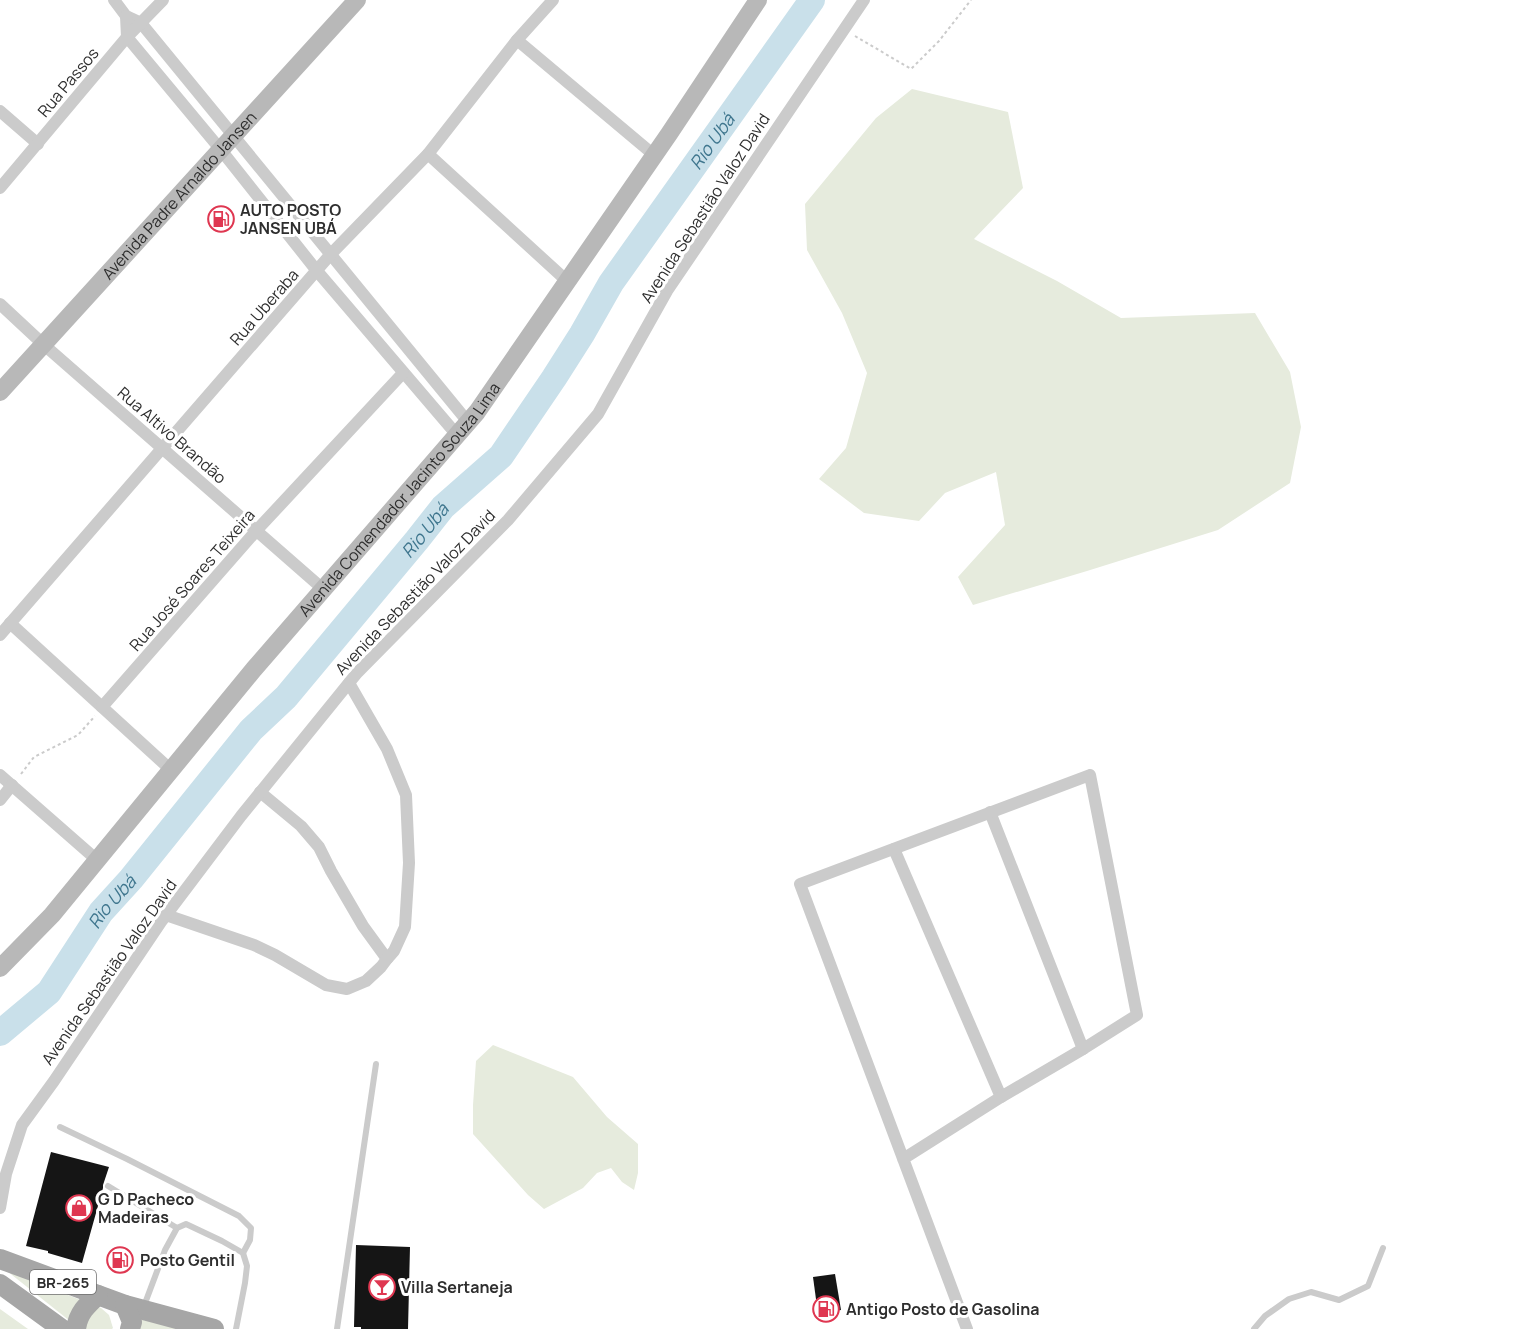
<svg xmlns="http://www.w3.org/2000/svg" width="1523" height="1329" viewBox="0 0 1523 1329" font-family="Manrope,sans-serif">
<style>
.green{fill:#e6ebdd}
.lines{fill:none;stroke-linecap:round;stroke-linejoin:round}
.river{stroke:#c9e0ea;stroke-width:26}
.building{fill:#151515}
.path{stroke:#cbcbcb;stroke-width:2;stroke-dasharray:3 3;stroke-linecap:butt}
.lane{stroke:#cbcbcb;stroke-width:6}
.street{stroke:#cbcbcb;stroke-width:12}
.secondary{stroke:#b8b8b8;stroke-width:18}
.primary{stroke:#a6a6a6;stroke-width:20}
.labels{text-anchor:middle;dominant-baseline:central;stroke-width:6;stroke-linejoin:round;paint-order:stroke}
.shield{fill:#fff;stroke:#6d6d6d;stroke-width:1.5}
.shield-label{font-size:15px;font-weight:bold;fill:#2e2e2e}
.street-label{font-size:16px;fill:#2e2e2e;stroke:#fff}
.poi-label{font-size:16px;font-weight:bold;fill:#2e2e2e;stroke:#fff;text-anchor:start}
.water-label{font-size:18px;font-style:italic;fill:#3f768e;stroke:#fff}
</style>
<rect width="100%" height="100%" fill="#fff"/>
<g class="green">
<path d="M912,89L1008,112L1023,188L974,239L1057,281L1121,318L1255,313L1290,372L1301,427L1290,483L1218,530L1087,571L973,605L958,577L1005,525L996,472L945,493L919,521L864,513L819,479L846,448L867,373L842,313L807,250L805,204L876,118Z"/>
<path d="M493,1045L573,1077L607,1117L638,1144V1173L634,1190L622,1182L611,1168L597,1173L583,1188L544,1209L528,1195L473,1134V1105L476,1061Z"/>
<path d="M7,1271L101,1308L109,1315L113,1328L112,1329H80Z"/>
<path d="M0,1309L28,1329H0Z"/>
<path d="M139,1319L186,1329H138Z"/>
</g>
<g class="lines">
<path class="river" id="s1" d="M0,1033L49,992L101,912L131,879L251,730L286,697L417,540L443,507L501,456L554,378L582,334L611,283L812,0"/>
</g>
<g class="building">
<path d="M51,1152L109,1167L103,1185V1188L82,1263L48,1253V1251L26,1246Z"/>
<path d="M356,1245L410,1247L408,1329H361V1327H354Z"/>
<path d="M835,1274L841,1310L818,1314L813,1277Z"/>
</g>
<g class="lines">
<g class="path">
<path d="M855,36L911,69L939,41L971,0"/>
<path d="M21,774L34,757L78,735L95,716"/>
</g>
<g class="lane">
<path d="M60,1127L127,1159L239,1216L251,1228L250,1240L243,1253"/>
<path d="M108,1186L177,1228"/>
<path d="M144,1306L165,1250L177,1228L186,1224L222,1241L243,1253L247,1266L245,1283L236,1329"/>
<path d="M337,1329L376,1064"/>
<path d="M1254,1329L1265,1316L1289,1299L1311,1292L1339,1300L1368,1286L1383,1248"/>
</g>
<g class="street">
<path d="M114,0L126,16L141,23L468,422"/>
<path d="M126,16L127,37L221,150L317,271L457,435"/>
<path d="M517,40L654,155"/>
<path d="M0,111L38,144"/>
<path d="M428,154L567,281"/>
<path d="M0,188L127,37L163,0"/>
<path d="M0,304L43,344L323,589"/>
<path d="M10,623L171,770"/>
<path d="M0,635L330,255L428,154L517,40L553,0"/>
<path d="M102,707L256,531L403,373"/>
<path d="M0,775L97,860"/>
<path d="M260,792L301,826L319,847L331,871L363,926L387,959"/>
<path d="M0,800L12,785"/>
<path d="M990,812L1083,1049"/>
<path d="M894,849L1001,1097"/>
<path d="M166,915L254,945L275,955L326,985L347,989L366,981L381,967L387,959L394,951L405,927L409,863L406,795L387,749L349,683"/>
<path d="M903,1159L1001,1097L1083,1049L1137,1015L1090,775L800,884L967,1329"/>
<path d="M0,1208L6,1174L22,1125L54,1081L161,922L241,816L357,673L508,520L598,414L667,291L864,0"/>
</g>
<g class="secondary">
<path id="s2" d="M0,392L357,0"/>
<path id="s3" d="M0,968L52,915L254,669L477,412L669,134L758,0"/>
</g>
<g class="primary">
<path d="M0,1259L125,1305L214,1329"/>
<path d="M0,1284L62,1329"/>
<path d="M125,1305L132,1322L130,1329"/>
<path d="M76,1329C78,1313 87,1305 98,1295"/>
</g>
</g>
<defs>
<g id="fuel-ring" transform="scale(1.35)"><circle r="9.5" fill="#fff" stroke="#df3751" stroke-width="1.5"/><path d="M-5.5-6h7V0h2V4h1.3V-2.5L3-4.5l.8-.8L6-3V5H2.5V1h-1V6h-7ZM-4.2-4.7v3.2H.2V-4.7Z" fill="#df3751"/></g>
<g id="shop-ring" transform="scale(1.35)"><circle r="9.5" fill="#fff" stroke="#df3751" stroke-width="1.5"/><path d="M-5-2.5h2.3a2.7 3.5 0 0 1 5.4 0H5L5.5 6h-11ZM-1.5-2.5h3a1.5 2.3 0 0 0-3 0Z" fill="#df3751"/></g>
<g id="bar-ring" transform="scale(1.35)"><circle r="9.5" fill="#fff" stroke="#df3751" stroke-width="1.5"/><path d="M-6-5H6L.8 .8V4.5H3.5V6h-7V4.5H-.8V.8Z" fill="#df3751"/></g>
</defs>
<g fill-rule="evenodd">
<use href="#fuel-ring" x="221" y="219"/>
<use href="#shop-ring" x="79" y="1208"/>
<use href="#fuel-ring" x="120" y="1260"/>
<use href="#bar-ring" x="382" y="1287"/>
<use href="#fuel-ring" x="826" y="1309"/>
</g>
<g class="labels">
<rect class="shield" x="30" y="1270" width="66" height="24" rx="4.5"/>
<g class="shield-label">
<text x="63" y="1282">BR-265</text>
</g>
<g class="street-label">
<text transform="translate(68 82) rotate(-50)">Rua Passos</text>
<text stroke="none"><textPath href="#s2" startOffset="266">Avenida Padre Arnaldo Jansen</textPath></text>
<text transform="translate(705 208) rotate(-57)">Avenida Sebastião Valoz David</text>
<text transform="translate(264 307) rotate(-49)">Rua Uberaba</text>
<text transform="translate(172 435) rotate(41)">Rua Altivo Brandão</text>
<text stroke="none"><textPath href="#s3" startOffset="616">Avenida Comendador Jacinto Souza Lima</textPath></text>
<text transform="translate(192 580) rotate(-49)">Rua José Soares Teixeira</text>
<text transform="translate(415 592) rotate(-46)">Avenida Sebastião Valoz David</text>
<text transform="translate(109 972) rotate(-55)">Avenida Sebastião Valoz David</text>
</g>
<g class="poi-label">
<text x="240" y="210">AUTO POSTO<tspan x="240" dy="18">JANSEN UBÁ</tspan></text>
<text x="98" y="1199">G D Pacheco<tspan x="98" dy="18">Madeiras</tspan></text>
<text x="140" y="1260">Posto Gentil</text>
<text x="401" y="1287">Villa Sertaneja</text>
<text x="846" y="1309">Antigo Posto de Gasolina</text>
</g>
<g class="water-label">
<text stroke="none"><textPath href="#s1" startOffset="1146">Rio Ubá</textPath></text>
<text stroke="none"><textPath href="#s1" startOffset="660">Rio Ubá</textPath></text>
<text stroke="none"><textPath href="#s1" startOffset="174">Rio Ubá</textPath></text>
</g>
</g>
</svg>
